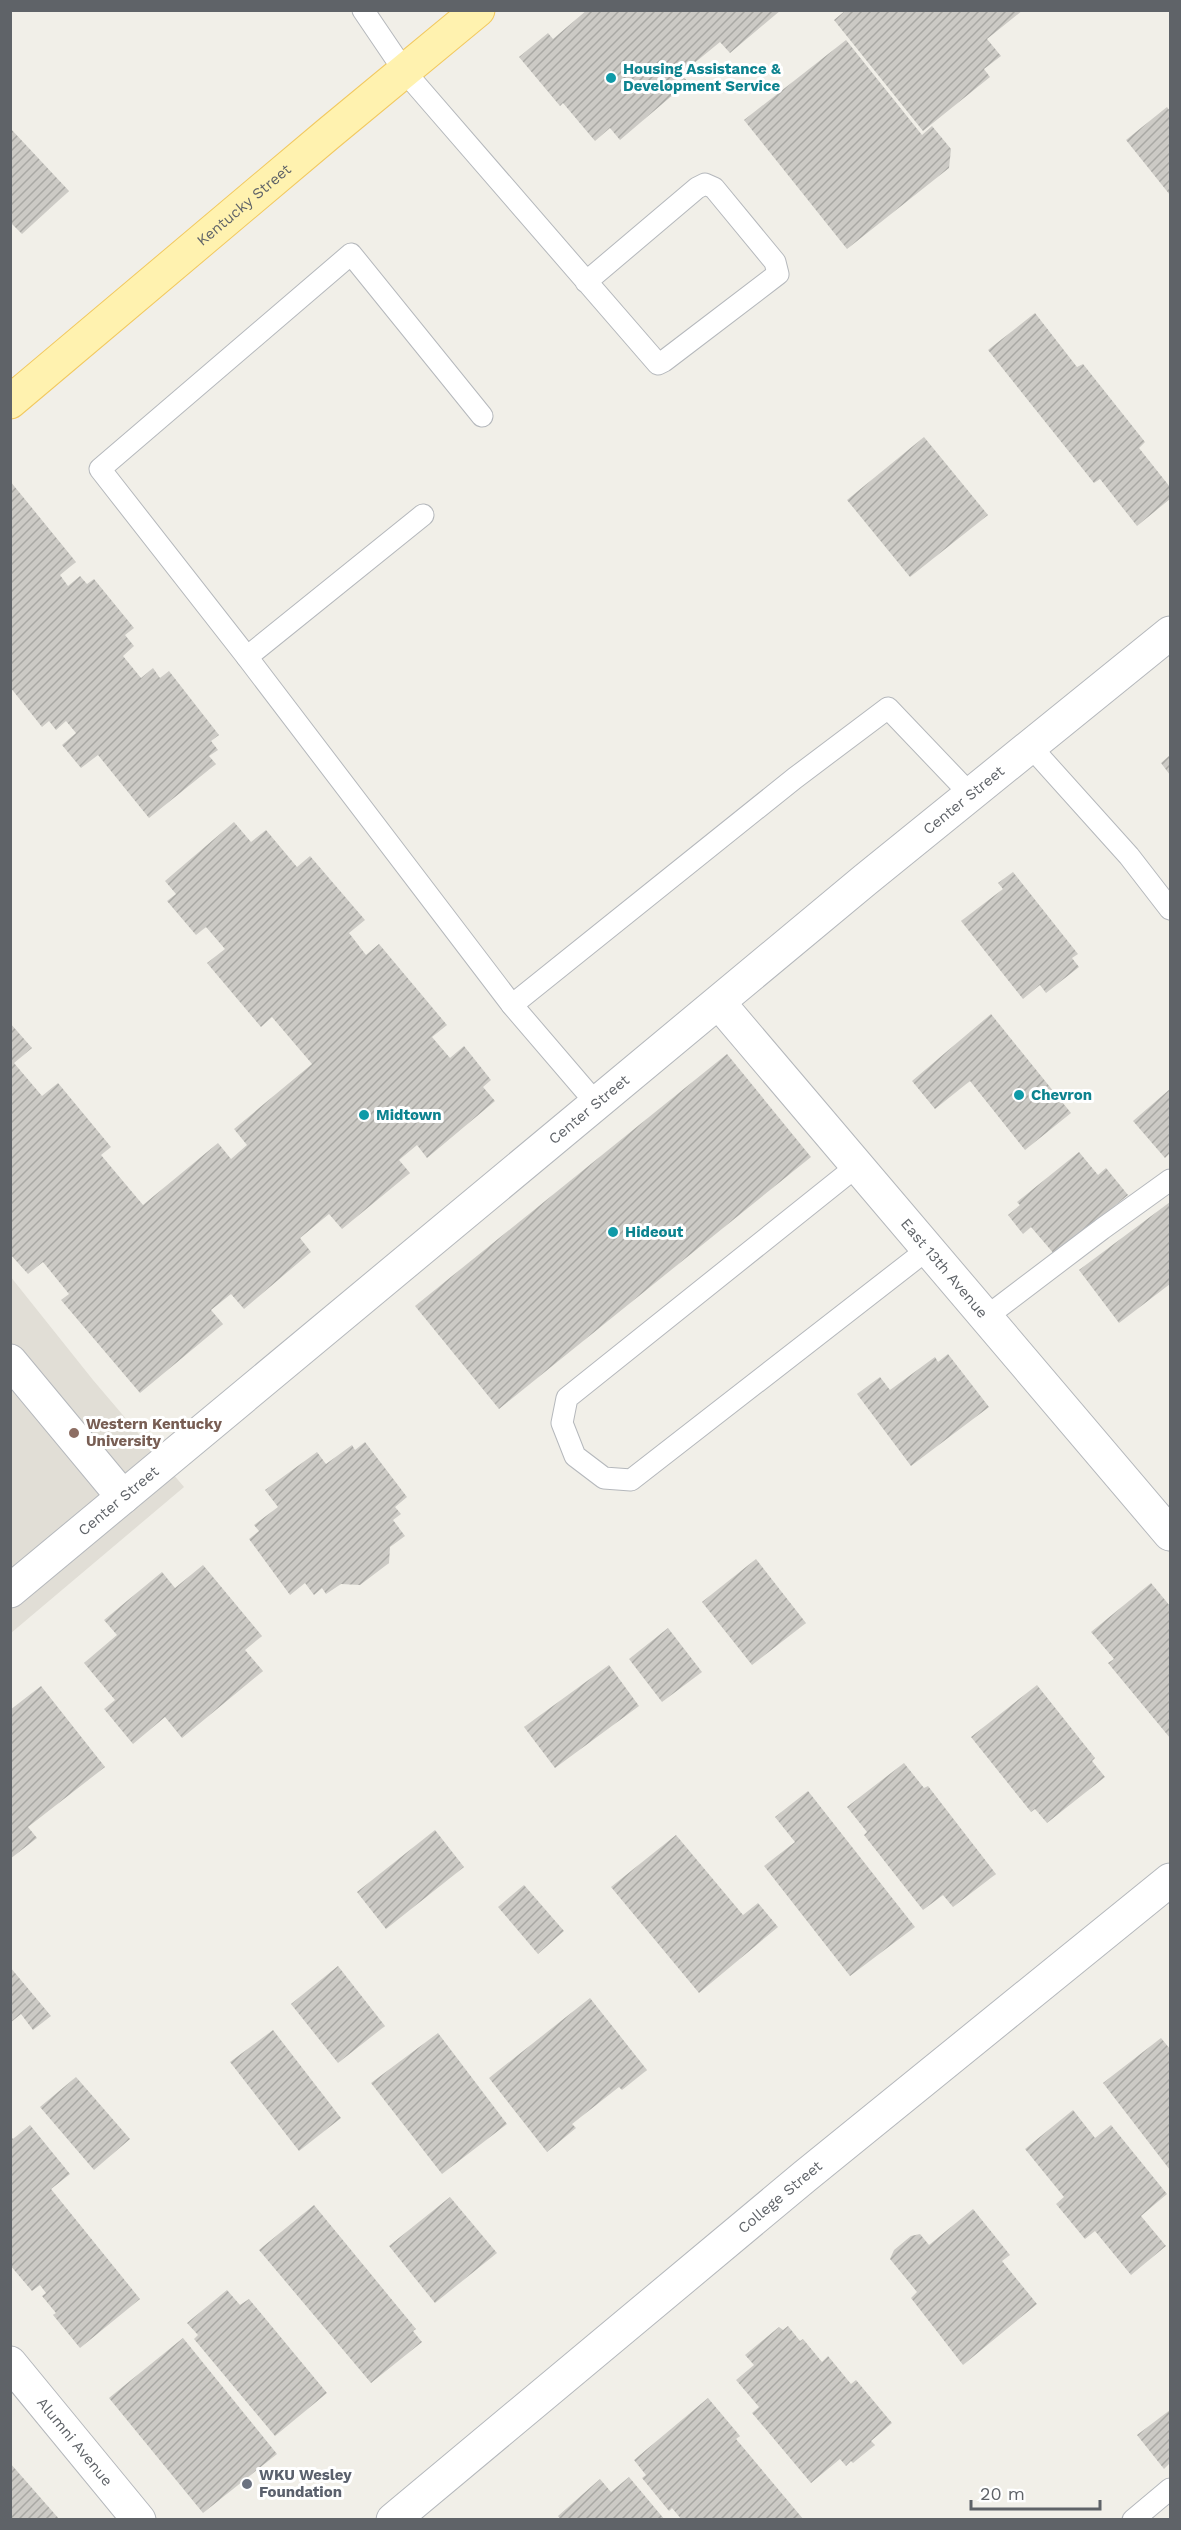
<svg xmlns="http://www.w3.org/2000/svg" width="1181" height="2530" viewBox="0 0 1181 2530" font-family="'Work Sans',sans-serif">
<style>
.education{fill:#e1ded6}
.building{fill:url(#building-hatch)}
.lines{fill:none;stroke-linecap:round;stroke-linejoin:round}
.service-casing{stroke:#b5b8bc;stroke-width:23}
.minor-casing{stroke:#b5b8bc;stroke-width:35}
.tertiary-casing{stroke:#b5b8bc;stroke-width:35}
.primary-casing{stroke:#f2c960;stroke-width:35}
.service{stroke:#fff;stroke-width:21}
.minor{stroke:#fff;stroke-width:33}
.tertiary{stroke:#fff;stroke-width:33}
.primary{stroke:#fff2af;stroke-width:33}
.culture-dot{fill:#0f9aa8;stroke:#fff;stroke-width:2}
.education-dot{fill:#8d6e63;stroke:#fff;stroke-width:2}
.worship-dot{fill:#6b7280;stroke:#fff;stroke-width:2}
.labels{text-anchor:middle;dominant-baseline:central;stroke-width:6;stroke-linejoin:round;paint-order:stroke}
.culture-label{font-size:15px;font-weight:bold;fill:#0d838f;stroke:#fff;text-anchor:start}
.street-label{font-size:15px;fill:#5f6368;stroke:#fff}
.education-label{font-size:15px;font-weight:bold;fill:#785e54;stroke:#fff;text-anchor:start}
.worship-label{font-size:15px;font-weight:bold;fill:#5b616d;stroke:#fff;text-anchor:start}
</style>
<defs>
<pattern id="building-hatch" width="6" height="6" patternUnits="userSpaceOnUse" patternTransform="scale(1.5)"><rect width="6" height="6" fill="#cccac5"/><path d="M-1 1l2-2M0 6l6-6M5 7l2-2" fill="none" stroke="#a9a8a4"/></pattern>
</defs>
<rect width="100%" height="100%" fill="#f1efe8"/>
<path class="education" d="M10,1276L93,1380L184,1487L11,1633Z"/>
<g class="building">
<path d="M587,10H781L730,53L720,42L681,74L688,82L620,140L610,128L595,141L563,103L560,106L519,57L548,33L553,39Z"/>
<path d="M846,10H1023L987,39L1001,56L984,69L990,77L923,131L834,20Z"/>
<path d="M846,40L922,135L932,126L951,149L949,168L847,249L744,120Z"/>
<path d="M1167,107L1170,111V195L1126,140Z"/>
<path d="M10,128L69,191L22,234L10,222Z"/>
<path d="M1035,313L1077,367L1083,364L1145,442L1139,448L1170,487V499L1137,526L1100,479L1094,483L988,350Z"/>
<path d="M924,437L988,515L910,577L847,500Z"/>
<path d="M10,481L76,562L60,575L68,586L80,576L87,584L94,579L134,628L125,635L134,646L123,656L141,678L153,668L160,678L169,671L219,735L211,741L218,750L209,756L216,764L149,818L98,755L81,768L62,745L76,733L66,721L56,730L49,721L42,727L10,687Z"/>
<path d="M1170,755V775L1161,763Z"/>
<path d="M234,822L251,842L266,830L297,867L310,856L365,920L349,933L366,955L379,944L447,1025L432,1037L450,1058L464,1046L491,1080L483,1087L495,1101L427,1158L417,1145L399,1160L410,1173L342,1229L329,1214L300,1238L311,1252L244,1309L231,1294L211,1310L223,1324L140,1393L61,1300L69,1294L43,1262L28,1274L10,1254V1023L32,1048L14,1063L42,1096L58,1083L111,1147L101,1155L143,1205L218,1143L231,1159L247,1145L234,1129L312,1064L272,1017L261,1027L207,963L225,949L206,927L196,935L167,901L176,894L165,881Z"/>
<path d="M1013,872L1078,954L1072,958L1079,967L1046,993L1040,985L1023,999L961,921L1003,889L998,883Z"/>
<path d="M991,1014L1071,1113L1025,1150L970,1081L935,1109L912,1081Z"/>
<path d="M727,1054L811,1157L499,1409L415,1306Z"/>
<path d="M1170,1089V1153L1165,1158L1133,1121Z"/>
<path d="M1079,1152L1098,1175L1106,1168L1128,1195L1055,1255L1031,1227L1023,1234L1008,1215L1020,1205L1017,1202Z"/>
<path d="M1170,1202V1284L1119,1323L1079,1270Z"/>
<path d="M948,1354L989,1407L911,1466L857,1394L880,1377L890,1390L935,1357L938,1362Z"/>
<path d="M365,1442L407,1497L395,1507L401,1514L393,1520L405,1536L390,1547L389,1563L360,1585L341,1584L326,1594L322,1588L314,1595L305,1583L290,1595L249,1539L259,1531L254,1525L278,1507L265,1490L317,1452L326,1464L352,1445L355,1450Z"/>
<path d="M756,1559L806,1623L752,1665L702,1602Z"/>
<path d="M203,1565L262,1636L245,1650L263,1671L182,1738L165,1717L133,1744L104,1709L115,1700L84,1663L117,1635L104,1620L162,1572L175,1588Z"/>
<path d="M1151,1583L1170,1606V1738L1108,1663L1114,1659L1091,1632Z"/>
<path d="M668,1628L702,1672L662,1702L629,1659Z"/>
<path d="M609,1665L639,1706L555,1768L524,1727Z"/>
<path d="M1037,1685L1095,1758L1092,1761L1105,1777L1047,1823L1035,1809L1031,1812L971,1737Z"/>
<path d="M41,1686L105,1767L28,1827L37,1838L10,1859V1710Z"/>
<path d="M904,1763L924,1788L928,1786L996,1874L953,1907L943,1895L923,1910L864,1835L867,1832L847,1807Z"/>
<path d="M808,1791L915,1927L850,1976L764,1866L795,1842L775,1817Z"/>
<path d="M435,1830L464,1867L386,1929L357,1892Z"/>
<path d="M676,1835L743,1915L758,1903L778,1927L699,1993L611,1887Z"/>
<path d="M524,1885L564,1931L538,1954L498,1907Z"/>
<path d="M338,1966L385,2026L338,2063L291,2004Z"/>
<path d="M10,1967L51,2016L33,2030L21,2014L10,2023Z"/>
<path d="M590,1998L647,2070L622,2090L619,2087L572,2124L576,2128L547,2152L489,2078Z"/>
<path d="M273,2030L341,2118L299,2151L230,2062Z"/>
<path d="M438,2033L507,2124L442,2174L371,2083Z"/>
<path d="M1161,2038L1170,2049V2170L1103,2083Z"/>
<path d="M76,2077L130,2139L94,2170L40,2107Z"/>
<path d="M1073,2110L1095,2138L1111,2125L1167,2194L1141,2216L1166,2246L1131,2275L1095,2231L1085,2239L1056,2204L1064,2197L1025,2149Z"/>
<path d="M30,2125L70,2174L51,2189L140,2299L80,2348L53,2315L56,2313L42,2296L46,2293L40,2285L32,2291L10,2265V2136L13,2139Z"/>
<path d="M450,2197L497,2253L435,2303L389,2246Z"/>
<path d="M314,2205L416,2329L413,2331L422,2342L371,2383L259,2250Z"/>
<path d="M973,2209L1010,2255L1002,2261L1037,2304L963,2365L911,2298L917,2292L890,2259L894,2250L911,2236L920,2234L929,2245Z"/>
<path d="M227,2290L240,2305L249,2299L327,2393L275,2436L194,2339L198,2335L187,2323Z"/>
<path d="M788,2326L800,2341L803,2339L822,2362L828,2356L851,2384L856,2380L892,2423L871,2441L875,2445L853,2463L851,2461L846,2466L840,2459L811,2483L752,2413L759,2407L736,2380L754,2365L745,2355L779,2327L783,2330Z"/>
<path d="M183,2338L277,2454L203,2513L109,2398Z"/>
<path d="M708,2398L740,2436L736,2439L804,2520H682L672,2508L669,2511L642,2478L646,2475L634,2460Z"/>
<path d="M1170,2410V2463L1164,2469L1137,2435Z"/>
<path d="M10,2463L60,2520H10Z"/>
<path d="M629,2477L665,2520H561L558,2516L600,2479L611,2492Z"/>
</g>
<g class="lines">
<g class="service-casing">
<g id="service">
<path d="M363,10L405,72L658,364L664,361L778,274L775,262L714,188L705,184L697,188L586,282"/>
<path d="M482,416L351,254L100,469L247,657L512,1005"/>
<path d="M247,657L423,515"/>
<path d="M1031,747L1129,856L1170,909"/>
<path d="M596,1103L512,1005L795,778L888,708L971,795"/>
<path d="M857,1166L567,1398L562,1423L575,1456L604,1478L631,1480L928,1249"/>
<path d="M986,1317L1102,1229L1170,1180"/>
<path d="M1133,2520L1170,2489"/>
</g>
</g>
<g class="minor-casing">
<g id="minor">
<path id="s1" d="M719,1003L1170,1534"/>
<path d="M10,1361L123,1497"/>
<path id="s2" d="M10,2363L139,2520"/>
</g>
</g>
<g class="tertiary-casing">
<g id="tertiary">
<path id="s3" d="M10,1591L865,880L1170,633"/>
<path id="s4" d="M393,2520L804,2177L1170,1880"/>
</g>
</g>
<g class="primary-casing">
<g id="primary">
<path id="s5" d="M10,402L328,134L478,10"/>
</g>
</g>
<use href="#service" class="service"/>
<use href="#minor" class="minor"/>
<use href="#tertiary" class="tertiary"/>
<use href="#primary" class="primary"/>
</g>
<g class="culture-dot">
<circle cx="611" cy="78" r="6"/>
<circle cx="1019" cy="1095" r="6"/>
<circle cx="364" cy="1115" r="6"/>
<circle cx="613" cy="1232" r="6"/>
</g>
<circle class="education-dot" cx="74" cy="1433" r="6"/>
<circle class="worship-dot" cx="247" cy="2484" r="6"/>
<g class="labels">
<g class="culture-label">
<text x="623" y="69">Housing Assistance &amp;<tspan x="623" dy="17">Development Service</tspan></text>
<text x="1031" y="1095">Chevron</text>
<text x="376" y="1115">Midtown</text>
<text x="625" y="1232">Hideout</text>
</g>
<g class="street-label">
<text stroke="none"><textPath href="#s5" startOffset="306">Kentucky Street</textPath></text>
<text stroke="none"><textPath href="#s3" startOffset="1239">Center Street</textPath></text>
<text stroke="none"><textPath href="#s3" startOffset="753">Center Street</textPath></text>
<text stroke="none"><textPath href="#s1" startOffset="348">East 13th Avenue</textPath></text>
<text stroke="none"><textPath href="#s3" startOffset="141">Center Street</textPath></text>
<text stroke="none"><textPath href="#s4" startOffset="504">College Street</textPath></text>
<text stroke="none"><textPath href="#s2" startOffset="102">Alumni Avenue</textPath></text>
</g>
<g class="education-label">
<text x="86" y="1424">Western Kentucky<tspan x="86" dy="17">University</tspan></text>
</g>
<g class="worship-label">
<text x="259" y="2475">WKU Wesley<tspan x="259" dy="17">Foundation</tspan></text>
</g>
</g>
<rect width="1181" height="2530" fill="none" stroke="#5f6368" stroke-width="24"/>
<path d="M971 2500v9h129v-9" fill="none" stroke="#5f6368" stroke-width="3"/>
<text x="980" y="2500" font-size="18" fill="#5f6368" stroke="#ffffff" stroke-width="4.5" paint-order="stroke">20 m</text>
</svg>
